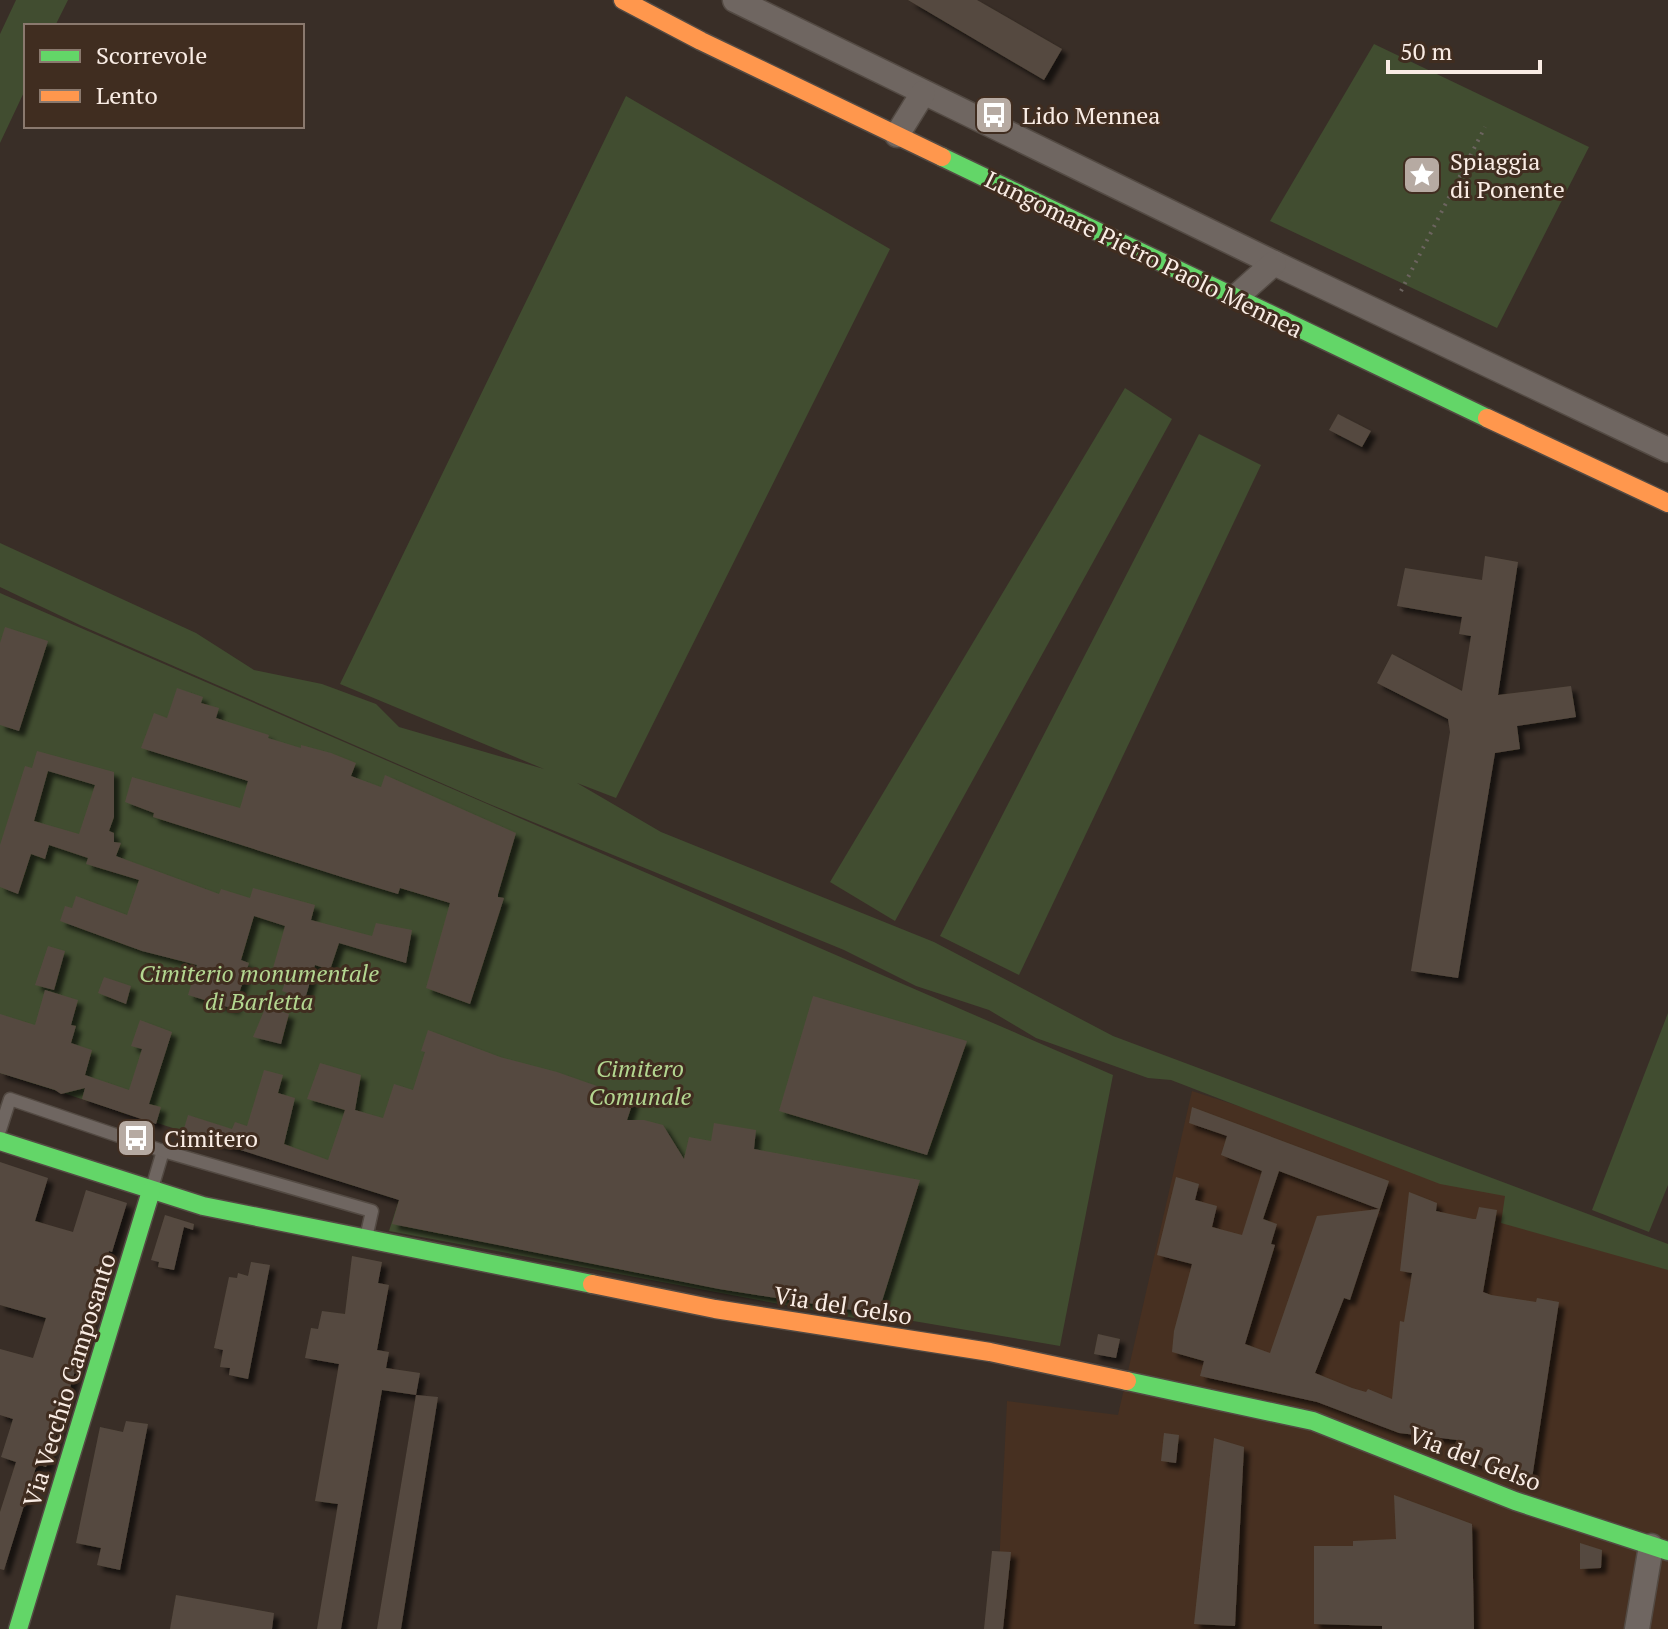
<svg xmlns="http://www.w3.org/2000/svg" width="1668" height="1629" viewBox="0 0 1668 1629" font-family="'PT Serif',serif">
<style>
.built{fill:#473021}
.green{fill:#414d30}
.building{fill:#554a3f;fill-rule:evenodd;filter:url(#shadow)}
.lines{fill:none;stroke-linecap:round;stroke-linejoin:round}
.lane-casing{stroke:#534a43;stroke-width:15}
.street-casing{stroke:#534a43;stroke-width:27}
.fast-casing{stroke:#534a43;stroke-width:21}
.slow-casing{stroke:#534a43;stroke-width:21}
.path{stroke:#6c645f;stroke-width:4;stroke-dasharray:2 6;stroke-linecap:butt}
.lane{stroke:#6f6661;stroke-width:12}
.street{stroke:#6f6661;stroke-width:24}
.fast{stroke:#63d668;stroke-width:18}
.slow{stroke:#ff974d;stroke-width:18}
.labels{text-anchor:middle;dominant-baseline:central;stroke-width:6;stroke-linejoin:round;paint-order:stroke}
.poi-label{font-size:24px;fill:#f9ece4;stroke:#402d20;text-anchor:start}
.street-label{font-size:24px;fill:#f9ece4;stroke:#402d20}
.park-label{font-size:24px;font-style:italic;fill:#b3d690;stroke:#402d20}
</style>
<defs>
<filter id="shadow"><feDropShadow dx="5.5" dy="5.5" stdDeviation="2" flood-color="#0009"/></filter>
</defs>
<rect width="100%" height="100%" fill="#392e27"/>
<path class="built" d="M1192,1091L1668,1244V1629H996L1007,1401L1118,1415Z"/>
<g class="green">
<path d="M16,0H68L55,26H26V88L0,143V34Z"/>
<path d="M1374,44L1589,147L1497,328L1270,221Z"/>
<path d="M626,96L890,249L616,798L577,783L661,832L934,942L1113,1036L1668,1244V1270L1501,1223L1505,1196L1440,1184L1171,1080L1148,1078L1036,1038L989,1010L916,986L844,950L487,803L82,626L0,587V543L196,633L254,670L322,684L376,704L399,727L544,769L340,684Z"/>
<path d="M1125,388L1172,419L895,921L830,882Z"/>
<path d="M1199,434L1261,465L1019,975L940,936Z"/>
<path d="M0,593L1113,1075L1060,1346L878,1315L876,1322L389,1231L399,1200L0,1073Z"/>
<path d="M1668,1013V1185L1649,1232L1592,1210Z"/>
</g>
<g class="building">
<path d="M908,0H977L1062,49L1044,80Z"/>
<path d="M1338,414L1371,431L1362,447L1329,430Z"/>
<path d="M1485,556L1518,562L1498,695L1571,686L1576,717L1517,726L1520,749L1495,753L1458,978L1411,971L1450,732L1448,719L1377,683L1392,654L1462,691L1471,636L1459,634L1462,617L1397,606L1405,568L1482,580Z"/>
<path d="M5,627L48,641L19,731L0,725V643Z"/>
<path d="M177,688L203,697L201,703L219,708L216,718L269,735L268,738L301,748V745L331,753L356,763L351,776L381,787L385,775L516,833L498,894V897L504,898L470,1004L426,988L450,903L400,888L398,894L345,878L153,817L154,813L125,802L132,777L240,808L248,781L141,748L154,713L167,718Z"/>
<path d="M37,751L114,772V817L109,831L114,833V842L121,843L116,856L219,894L221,889L250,898L253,888L315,905L311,920L372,936L376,923L412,930L406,963L339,943L330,970L315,965L305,999L282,991L286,979L271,975L285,926L254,916L241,960L249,963L234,1009L188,995L197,965L142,951L60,921L65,906L72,908L76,896L127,915L139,880L86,864L88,858L49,845L45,859L31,854L18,894L0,887V845L25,766L32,768ZM48,771L95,785L79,834L34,821Z"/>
<path d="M48,946L65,951L54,990L35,985Z"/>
<path d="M104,977L131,986L126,1004L98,993Z"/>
<path d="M45,990L78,1000L71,1025L76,1026L71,1043L92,1050L85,1075L129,1090L142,1049L131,1046L140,1020L172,1032L149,1104L161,1107L156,1124L82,1099L85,1088L61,1094L55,1090L0,1073V1014L35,1025Z"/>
<path d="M813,996L967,1041L927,1155L779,1111Z"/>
<path d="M266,1006L289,1014L281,1044L253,1037Z"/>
<path d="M428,1030L500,1057L557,1072L634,1099L627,1120H644L663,1125L684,1159L689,1137L711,1141L714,1123L756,1130L754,1149L920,1180L878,1314L719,1289L392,1224L399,1200L183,1132L188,1115L232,1129L235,1122L247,1126L264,1070L283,1075L278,1093L295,1098L284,1144L328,1160L345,1110L307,1099L320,1063L361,1075L355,1110L383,1118L394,1084L413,1090L425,1052L421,1051Z"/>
<path d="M1192,1107L1389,1181L1350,1300L1344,1298L1315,1373L1352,1388L1366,1392L1368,1389L1392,1399L1400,1321L1404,1322L1412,1273L1400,1271L1409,1192L1437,1203L1436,1211L1473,1219H1476L1479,1207L1497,1210L1483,1292L1491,1295L1536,1302L1537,1298L1559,1302L1531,1485L1454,1455L1457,1440L1399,1433L1317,1402L1200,1376L1204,1361L1172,1352L1174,1331L1192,1264L1157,1255L1176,1177L1199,1184L1195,1200L1217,1206L1212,1227L1242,1235L1262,1171L1221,1155L1227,1136L1189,1123ZM1279,1171L1379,1209L1317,1216L1270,1353L1245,1344L1275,1245L1271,1244L1277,1224L1263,1219Z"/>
<path d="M0,1162L48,1178L35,1221L73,1232L86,1190L127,1203L112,1252L109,1251L94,1301L96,1302L46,1467L37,1464L4,1570L0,1569V1512L16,1462L1,1457L13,1419L0,1415V1349L33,1358L46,1318L0,1305Z"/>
<path d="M165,1215L194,1224L193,1230L184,1227L174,1270L158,1267L159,1262L151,1260Z"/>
<path d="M352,1256L382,1262L378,1283L389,1285L377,1350L389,1352L386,1368L420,1373L416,1395L438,1397L401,1629H377L416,1395L382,1390L341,1629H317L338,1504L315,1501L339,1364L305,1358L311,1328L318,1329L322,1311L345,1314Z"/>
<path d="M251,1262L270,1265L248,1379L229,1375L230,1368L220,1367L223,1350L214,1348L229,1277L237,1278L238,1273L248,1276Z"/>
<path d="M1098,1334L1120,1339L1116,1358L1094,1354Z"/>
<path d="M126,1421L148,1424L120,1570L97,1565L101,1548L76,1543L100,1427L123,1432Z"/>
<path d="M1164,1433L1179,1435L1176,1463L1161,1461Z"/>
<path d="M1214,1438L1244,1447L1235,1626L1194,1624Z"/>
<path d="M1394,1495L1472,1524L1474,1629H1382V1626L1314,1624V1546H1353V1541L1396,1539Z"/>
<path d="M1580,1543L1602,1550L1601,1568L1580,1569Z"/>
<path d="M992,1551L1011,1552L1003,1629H984Z"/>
<path d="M176,1595L274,1613L272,1629H170Z"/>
</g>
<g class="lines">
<g class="lane-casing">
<g id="lane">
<path d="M0,1130L10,1099L163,1151L152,1188"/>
<path d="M163,1151L372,1211L366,1238"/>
</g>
</g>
<g class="street-casing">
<g id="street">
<path d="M735,0L1274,263L1668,450"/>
<path d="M897,135L923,93"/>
<path d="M1236,297L1274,263"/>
<path d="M1637,1629L1651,1546"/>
</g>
</g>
<g class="fast-casing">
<g id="fast">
<path d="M942,157L1487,418"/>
<path d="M0,1141L203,1206L592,1284"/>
<path d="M1127,1381L1313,1421L1515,1501L1668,1551"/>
<path d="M18,1629L151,1191"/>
</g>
</g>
<g class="slow-casing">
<g id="slow">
<path d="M623,0L701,41L942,157"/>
<path d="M1487,418L1668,503"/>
<path d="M592,1284L715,1309L990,1352L1127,1381"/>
</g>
</g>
<path class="path" d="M1401,291L1485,127"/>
<use href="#lane" class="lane"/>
<use href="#street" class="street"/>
<use href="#fast" class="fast"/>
<use href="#slow" class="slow"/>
</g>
<defs>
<g id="bus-square" transform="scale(2)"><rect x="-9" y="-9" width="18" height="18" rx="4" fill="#b6aaa2" stroke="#402d20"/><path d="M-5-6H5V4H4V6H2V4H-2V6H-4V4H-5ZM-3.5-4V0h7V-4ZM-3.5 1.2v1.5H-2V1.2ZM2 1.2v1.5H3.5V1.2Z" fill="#fff"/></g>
<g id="sight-square" transform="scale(2)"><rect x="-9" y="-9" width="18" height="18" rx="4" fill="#b6aaa2" stroke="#402d20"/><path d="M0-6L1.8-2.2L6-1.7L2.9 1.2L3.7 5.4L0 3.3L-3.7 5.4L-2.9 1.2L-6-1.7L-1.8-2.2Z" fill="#fff"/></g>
</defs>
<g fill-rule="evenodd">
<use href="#bus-square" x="994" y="115"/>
<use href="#sight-square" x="1422" y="175"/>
<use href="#bus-square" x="136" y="1138"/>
</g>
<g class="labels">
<g class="poi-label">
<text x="1022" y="115">Lido Mennea</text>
<text x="1450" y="161">Spiaggia<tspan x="1450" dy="28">di Ponente</tspan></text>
<text x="164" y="1138">Cimitero</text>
</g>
<g class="street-label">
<text transform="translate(1144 254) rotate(26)">Lungomare Pietro Paolo Mennea</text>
<text transform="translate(843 1305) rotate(9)">Via del Gelso</text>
<text transform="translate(69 1380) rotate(-73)">Via Vecchio Camposanto</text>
<text transform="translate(1475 1458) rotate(21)">Via del Gelso</text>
</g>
<g class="park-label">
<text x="259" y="973">Cimiterio monumentale<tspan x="259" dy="28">di Barletta</tspan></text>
<text x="640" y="1068">Cimitero<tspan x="640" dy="28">Comunale</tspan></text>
</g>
</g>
<rect x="24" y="24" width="280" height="104" fill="#402d20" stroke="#8a796e" stroke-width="2"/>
<rect x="40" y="50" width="40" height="12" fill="#63d668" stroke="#8a796e" stroke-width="2"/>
<text x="96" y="64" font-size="24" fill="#f9ece4">Scorrevole</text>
<rect x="40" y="90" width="40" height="12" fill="#ff974d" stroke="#8a796e" stroke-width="2"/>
<text x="96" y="104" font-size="24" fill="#f9ece4">Lento</text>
<path d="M1388 60v12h152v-12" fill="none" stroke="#f9ece4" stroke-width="4"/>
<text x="1400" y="60" font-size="24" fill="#f9ece4" stroke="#402d20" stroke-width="6" paint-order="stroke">50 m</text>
</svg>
